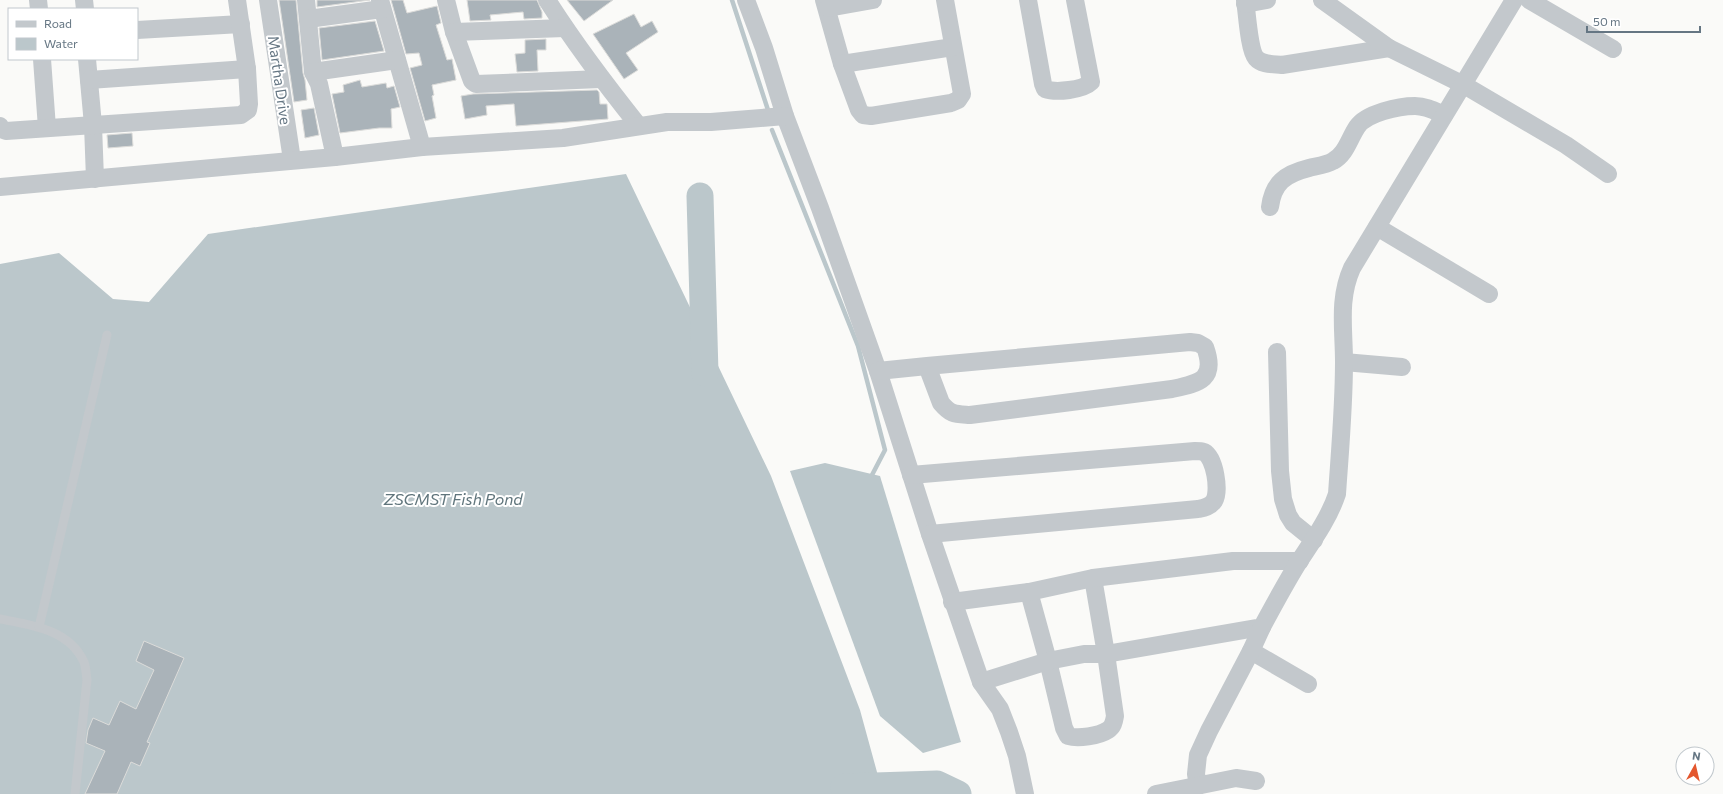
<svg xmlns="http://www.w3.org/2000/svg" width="1723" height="794" viewBox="0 0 1723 794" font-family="Commissioner,sans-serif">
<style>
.water{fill:#bbc7cb}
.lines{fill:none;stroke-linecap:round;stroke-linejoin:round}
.stream{stroke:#bbc7cb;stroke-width:4.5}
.river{stroke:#bbc7cb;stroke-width:27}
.building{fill:#aab3b9;stroke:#dcdcda}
.service{stroke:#c3c8cc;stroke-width:9}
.minor{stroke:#c3c8cc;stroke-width:18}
.labels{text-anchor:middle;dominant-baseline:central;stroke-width:4;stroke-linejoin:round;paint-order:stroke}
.street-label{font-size:15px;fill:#657683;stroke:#fff}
.water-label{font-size:16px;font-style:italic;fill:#60757c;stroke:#fff}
</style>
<rect width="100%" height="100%" fill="#fafaf8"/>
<g class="water">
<path d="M626,174L771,476L860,710L883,794H0V264L59,253L113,299L149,302L208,234Z"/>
<path d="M825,463L880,476L961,742L923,753L880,716L790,471Z"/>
</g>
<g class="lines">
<g class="stream">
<path d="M732,0L768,110"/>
<path d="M772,130L858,346L885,450L872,475"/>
</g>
<g class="river">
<path d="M700,196L705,373"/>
<path d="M844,787L937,784L958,794"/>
</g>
</g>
<g class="building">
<path d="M279,0H296L303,73L305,80L307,100L294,102Z"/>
<path d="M317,0H370L317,7Z"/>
<path d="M391,0H403L407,13L437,6L441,23L436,25L447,60L452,59L456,80L432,85L434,95L432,96L436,118L425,121L410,68L422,65L419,53L406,54Z"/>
<path d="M467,0H537L542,12V18L524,19L523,12L490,15L491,20L470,21Z"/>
<path d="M567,0H613L584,21Z"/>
<path d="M634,14L641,27L652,21L658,32L626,53L638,70L624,79L593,34Z"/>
<path d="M375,21L384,51L322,60L319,28Z"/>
<path d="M546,39V50H537L538,71L517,72L515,54L525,53V40Z"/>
<path d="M360,80L362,87L386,83L387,88L394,86L400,107L391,109L392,128H379L340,133L332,94L344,92L343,85Z"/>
<path d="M597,90L599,92L600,104H607L608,119L516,126L514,104L486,106L487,115L465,119L461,96L473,94Z"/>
<path d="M314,108L319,135L305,138L301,110Z"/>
<path d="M132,133L133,146L108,148L107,135Z"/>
<path d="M144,641L184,658L147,742L150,743L140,766L131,762L117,794H85L105,751L86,743L88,730L93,718L109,725L120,701L136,709L154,670L136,661Z"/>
</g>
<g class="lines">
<g class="service">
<path d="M0,619C31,625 69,629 84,662C86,667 86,674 87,680L75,794"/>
<path d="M39,627L107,335"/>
</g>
<g class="minor">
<path d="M38,0L39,9"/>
<path d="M84,0L85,9"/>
<path d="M268,0L292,160"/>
<path d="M306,0L313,72L319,84L335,157"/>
<path d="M380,0L422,147"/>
<path d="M446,0L454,32L472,81L476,84L601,79"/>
<path d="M547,0C575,44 606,85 638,125"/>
<path d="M746,0L764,48L785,116L820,208L878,371L930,534L981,682L1000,709L1009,732L1017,756L1025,794"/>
<path d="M824,0L842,64L859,110L863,115L871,116L951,103L958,100L962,94L945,0"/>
<path d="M1028,0L1043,84L1045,89C1056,93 1083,90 1091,82L1075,0"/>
<path d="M1245,0C1247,12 1249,50 1256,58C1262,65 1274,64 1282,65L1389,48"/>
<path d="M1322,0L1389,48L1464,85L1566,145L1608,174"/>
<path d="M1529,0L1613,49"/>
<path d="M1245,4L1267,0"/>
<path d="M828,8L873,0"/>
<path d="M308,19L382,9"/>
<path d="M137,30L241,24"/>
<path d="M454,32L565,28"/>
<path d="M42,59L47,128"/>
<path d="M87,59L93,125L95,179"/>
<path d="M842,64L953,47"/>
<path d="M313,72L397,60"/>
<path d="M89,80L247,69"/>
<path d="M0,126L1,129L6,131L241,115L248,110L249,104L247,69L237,0"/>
<path d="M0,187L335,157L422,147L563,138L667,122H711L785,116"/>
<path d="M1270,207C1273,183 1285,174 1309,168C1317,166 1326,165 1333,161C1346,154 1349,139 1357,127C1366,113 1399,106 1415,106C1426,106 1435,111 1444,115"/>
<path d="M1377,227L1489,294"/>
<path d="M1277,352L1280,471L1283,499L1288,515L1293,523L1314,540"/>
<path d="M1344,362L1402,367"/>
<path d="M878,371L927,366L1190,342L1198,343L1205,347C1217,380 1199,383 1172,389L970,415C955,414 951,415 941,403L927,366"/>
<path d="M911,475L1195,451C1197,451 1201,451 1204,452C1215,458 1220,491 1214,501C1210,507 1203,508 1198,509L930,534"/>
<path d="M1029,592L1048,661L1064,728L1068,736C1078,739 1099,736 1108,730C1113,727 1114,722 1115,716L1106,654L1093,578"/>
<path d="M952,602L1029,592L1093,578L1233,561H1300"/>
<path d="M1251,651L1308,684"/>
<path d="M981,682L1048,661L1084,654H1106L1262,627C1274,605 1286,582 1300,560C1314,539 1329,518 1337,494C1340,450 1344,406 1344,362C1344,329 1338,299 1352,268L1514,0"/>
<path d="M1198,786L1196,774L1198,755L1209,731L1251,651L1262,627"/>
<path d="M1156,794L1236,778L1256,781"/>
</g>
</g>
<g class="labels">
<g class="street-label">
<text transform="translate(280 80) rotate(82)">Martha Drive</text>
</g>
<g class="water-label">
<text x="453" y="498">ZSCMST Fish Pond</text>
</g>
</g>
<rect x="8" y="8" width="130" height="52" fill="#ffffff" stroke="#c1c8cd"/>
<rect x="16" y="21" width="20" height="6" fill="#c3c8cc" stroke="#c1c8cd"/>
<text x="44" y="28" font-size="12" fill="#657683">Road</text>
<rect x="16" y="38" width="20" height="12" fill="#bbc7cb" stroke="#c1c8cd"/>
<text x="44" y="48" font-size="12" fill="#657683">Water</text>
<g transform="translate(1695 766) rotate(8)"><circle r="19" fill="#ffffff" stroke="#c1c8cd"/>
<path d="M0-3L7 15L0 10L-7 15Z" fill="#e4572e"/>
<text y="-6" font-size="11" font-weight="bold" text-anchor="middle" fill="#657683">N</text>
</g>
<path d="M1587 26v6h113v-6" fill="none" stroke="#657683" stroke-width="2"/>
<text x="1593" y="26" font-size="12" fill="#657683" stroke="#ffffff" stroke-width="3" paint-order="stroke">50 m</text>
</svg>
